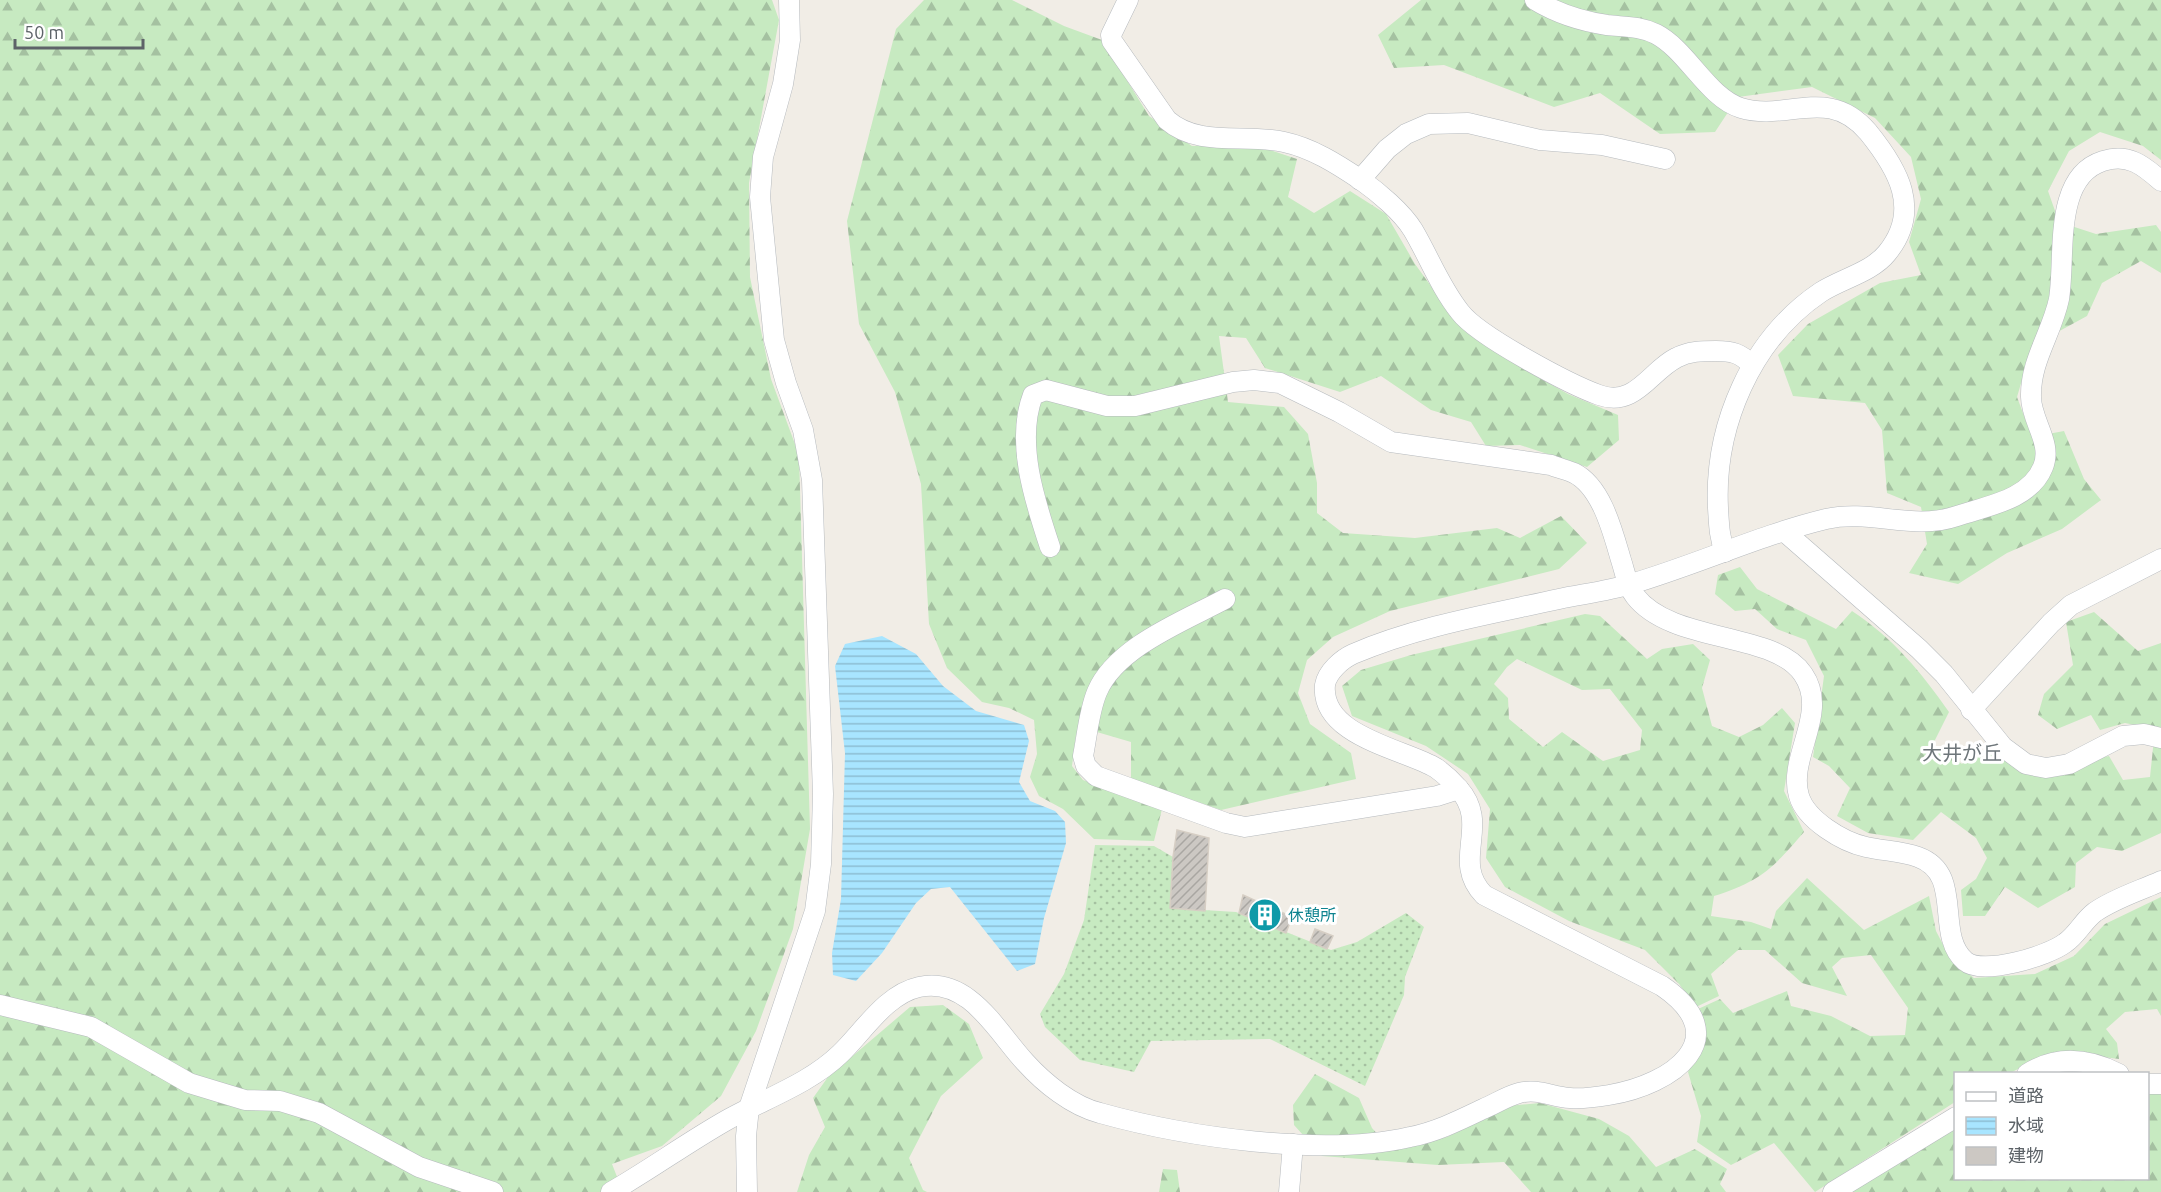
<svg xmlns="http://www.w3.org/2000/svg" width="2161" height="1192" viewBox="0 0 2161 1192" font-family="Ubuntu,'Noto Sans JP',sans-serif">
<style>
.grass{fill:url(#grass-dots)}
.forest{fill:url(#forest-firs);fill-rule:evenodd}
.water{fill:url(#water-rules)}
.building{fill:url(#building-hatch);stroke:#d6cec4;stroke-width:1.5}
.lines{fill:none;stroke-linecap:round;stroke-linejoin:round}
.minor-casing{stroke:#b6babe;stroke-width:21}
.minor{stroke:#fff;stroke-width:20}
.labels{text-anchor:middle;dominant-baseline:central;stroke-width:6;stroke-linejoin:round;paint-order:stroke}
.culture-label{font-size:16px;fill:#0d838f;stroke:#fff;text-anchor:start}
.quarter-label{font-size:20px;fill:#6e767a;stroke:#fff}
</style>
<defs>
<pattern id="grass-dots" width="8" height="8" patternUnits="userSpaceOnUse" patternTransform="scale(1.5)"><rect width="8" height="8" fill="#c7eac1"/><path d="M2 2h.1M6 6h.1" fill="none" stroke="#a5c1a1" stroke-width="1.8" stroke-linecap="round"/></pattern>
<pattern id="forest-firs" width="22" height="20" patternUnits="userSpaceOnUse" patternTransform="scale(1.5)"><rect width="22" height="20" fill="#c7eac1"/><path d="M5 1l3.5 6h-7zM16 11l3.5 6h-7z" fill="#a5c1a1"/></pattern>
<pattern id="water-rules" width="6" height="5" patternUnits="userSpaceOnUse" patternTransform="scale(1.5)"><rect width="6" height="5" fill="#a8e5ff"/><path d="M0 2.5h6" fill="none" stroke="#8cbdd2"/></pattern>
<pattern id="building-hatch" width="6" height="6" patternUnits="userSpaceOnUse" patternTransform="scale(1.5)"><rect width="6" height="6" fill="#ccc8c3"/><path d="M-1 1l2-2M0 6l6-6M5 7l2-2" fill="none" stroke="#a9a6a2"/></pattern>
</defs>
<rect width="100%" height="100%" fill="#f1ede6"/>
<path class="grass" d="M1095,845L1154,846L1173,857L1171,908L1236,912L1331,950L1357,942L1406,913L1424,927L1405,977L1404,995L1365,1086L1270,1039L1151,1041L1134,1072L1080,1060L1045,1027L1040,1014L1064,974L1084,920Z"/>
<g class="forest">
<path d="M0,0H772L779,20L749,183L750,277L771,379L799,455L810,829L793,929L756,1031L721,1096L662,1146L612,1164L623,1192H0Z"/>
<path d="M924,0H1012L1064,26L1102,40L1149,116L1192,146L1252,144L1297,159L1288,197L1314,213L1350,191L1386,214L1415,264L1457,322L1506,359L1568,394L1618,415L1619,440L1587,467L1520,445L1486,446L1471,422L1431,410L1381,376L1340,392L1265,368L1246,338L1219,336L1228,402L1284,407L1308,434L1317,483V513L1343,533L1415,538L1497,528L1520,538L1561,516L1587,543L1559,569L1390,611L1333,637L1307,660L1298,693L1310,724L1351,753L1356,779L1221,810L1131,779V742L1090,730L1076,735L1072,766L1083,780L1162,809L1154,841L1094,839L1063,809L1039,796L1030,777L1037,754L1034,720L1009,708L982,702L947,668L929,624L921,484L895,392L859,324L847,221L896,29Z"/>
<path d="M1421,0H2161V160L2143,146L2100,132L2069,151L2048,191L2059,222L2096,234L2156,225L2161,232V273L2141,261L2102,283L2087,316L2032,346L2017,397L2032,437L2064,431L2084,479L2101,500L2062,529L2007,553L1958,584L1909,573L1927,544L1921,507L1887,493L1882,430L1865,403L1793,396L1778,355L1808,324L1880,283L1921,275L1909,242L1921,199L1911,157L1875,118L1812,87L1738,97L1715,132L1660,134L1600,93L1554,107L1444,65L1394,68L1378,35Z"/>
<path d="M1740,567L1757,589L1836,629L1852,611C1892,637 1922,673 1949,712L1933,744L1962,764L1977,751C2019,763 2066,765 2109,756L2123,780L2150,777L2155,729L2125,723L2100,730L2091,715L2057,729L2038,715L2044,694L2073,665L2066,622L2094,612L2138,651L2161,643V833L2122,851L2097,847L2076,863L2075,887L2038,908L2005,887L1985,916H1963L1961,890L1976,879L1987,858L1976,838L1941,812L1913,840L1868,833L1837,816L1850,788L1829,766L1813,757L1824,676L1806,640L1777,629L1755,609L1735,611L1715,594L1718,575Z"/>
<path d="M1585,614L1600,616L1647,659L1662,649L1693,644L1710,660L1702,688L1712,726L1739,737L1763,725L1782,708L1795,723L1784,791L1804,832C1773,868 1761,881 1714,896L1711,916L1751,922L1771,929L1776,911L1807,878L1864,930L1929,896L1936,931L1951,960L1974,978L2035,974L2074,956L2105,924L2161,897V1016L2157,1009L2125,1012L2106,1029L2117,1043L2119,1059L2095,1056L2030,1063L2010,1073L1956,1074L1955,1102L1815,1192L1774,1143L1731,1165L1697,1142L1701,1116L1688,1072L1700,1047L1698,1009L1720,999L1733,1013L1787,991L1791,1006L1831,1016L1870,1036L1905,1035L1908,1008L1871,955L1842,958L1832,967L1847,996L1802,983L1765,950H1738L1711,974L1719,996L1696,1007L1679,984L1645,950L1569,921L1505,887L1486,858L1490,809L1468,774L1426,746L1352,716L1342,686L1361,670L1411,655ZM1517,659L1582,690L1610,689L1642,730L1640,750L1603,761L1562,732L1543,747L1509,719L1508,698L1494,684L1507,667Z"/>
<path d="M943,1005L969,1024L983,1058L941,1096L909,1158L923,1190L927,1192H797L809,1155L825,1127L813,1098L828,1077L910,1007Z"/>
<path d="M1315,1074L1359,1098L1372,1128L1388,1146L1447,1137L1507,1106L1540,1103L1599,1119L1629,1136L1656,1167L1695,1149L1727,1169L1720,1184L1726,1192H1531L1504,1162L1438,1165L1322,1156L1294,1125L1293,1105Z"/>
<path d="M2161,1090V1192H1844L1955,1128L1956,1178H2148V1092Z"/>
<path d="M1163,1169L1177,1170L1180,1192H1159Z"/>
</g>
<path class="water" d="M882,636L916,654L943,686L976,711L1024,725L1029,741L1019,782L1030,801L1055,811L1065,822L1066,843L1044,918L1035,964L1017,971L950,887L931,889L916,903L882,953L856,981L833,975L832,953L841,899L845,753L835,666L845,644Z"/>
<g class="building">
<path d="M1177,830L1209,838L1205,911L1170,908L1173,857Z"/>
<path d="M1243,895L1292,917L1286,933L1239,913Z"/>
<path d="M1315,929L1333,936L1327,949L1310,942Z"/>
</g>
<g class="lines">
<g class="minor-casing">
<g id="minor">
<path d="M1128,0L1111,35L1112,41L1167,120C1199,148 1245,133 1284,142C1312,148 1337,164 1361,180C1378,192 1402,212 1413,230C1429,257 1440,287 1460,312C1478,336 1569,384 1599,395C1635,408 1650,371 1676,358C1689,351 1702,351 1716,351C1732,351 1740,353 1752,365"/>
<path d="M1535,0C1558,14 1580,21 1607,25C1624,27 1640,26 1656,34C1687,50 1708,98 1741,108C1787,122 1828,85 1868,132C1898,169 1922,210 1887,253C1872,272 1841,279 1821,292C1751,339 1714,426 1718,508C1719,523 1719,537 1725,552"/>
<path d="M1360,180L1387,149L1406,134L1429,124L1468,123L1540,140L1602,145L1665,159"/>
<path d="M1785,532L1919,649L1944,674L2003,747L2026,764L2046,768L2069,764L2123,736L2144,734L2161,738"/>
<path d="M1050,547C1035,502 1015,442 1033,395L1046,390L1107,406H1135L1233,382L1254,380L1280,383L1339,412L1391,442L1551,465C1558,468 1567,470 1574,473C1602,487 1613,533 1621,560C1625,572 1627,586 1635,596C1672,644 1774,631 1803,674C1830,713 1787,757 1799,796C1806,820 1843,842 1866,847C1884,851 1901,851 1918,857C1965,874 1934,934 1965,961C1982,976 2048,956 2065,943C2077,935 2083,921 2095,912C2115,898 2139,891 2161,881"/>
<path d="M1225,599C1184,621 1116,647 1097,692C1089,711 1087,736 1083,756L1086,766L1096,776L1226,823L1245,827L1437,796L1459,789"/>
<path d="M1971,710L2051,623L2071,605L2161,559"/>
<path d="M0,1005L91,1027L189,1083L245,1100L280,1101L319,1113L419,1167L493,1192"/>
<path d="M2027,1074C2057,1055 2088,1058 2119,1074"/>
<path d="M2148,1084H2161"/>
<path d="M611,1192C651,1169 688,1142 727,1120C764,1099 809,1084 840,1054C863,1032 886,994 919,987C969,976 997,1032 1025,1062C1044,1083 1072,1106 1100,1113C1186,1137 1323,1157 1410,1137C1436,1132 1460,1120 1483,1109C1495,1104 1507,1096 1519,1093C1538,1088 1552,1097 1570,1098C1583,1099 1597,1097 1609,1095C1672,1085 1738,1038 1662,986L1484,895C1450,860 1492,825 1458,788C1452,781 1443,773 1436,768C1404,749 1320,736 1325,685C1327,672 1342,659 1353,654C1418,626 1491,614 1559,599C1583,594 1608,591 1631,584C1696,565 1760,535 1826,519C1871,509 1913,531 1957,516C1986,506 2030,500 2043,467C2053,443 2031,421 2031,397C2030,361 2052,333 2059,299C2066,258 2052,177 2103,161C2128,153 2143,165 2161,181"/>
<path d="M747,1192L746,1136L749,1108L815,911L821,864L823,794L812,480L803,430L786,383L774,340L760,197L763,157L783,84L790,40L789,0"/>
<path d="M1289,1192L1293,1144"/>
<path d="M1833,1192L1956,1117"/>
</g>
</g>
<use href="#minor" class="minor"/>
</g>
<defs>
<g id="building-disc" transform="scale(1.725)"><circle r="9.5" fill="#0f9aa8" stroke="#fff"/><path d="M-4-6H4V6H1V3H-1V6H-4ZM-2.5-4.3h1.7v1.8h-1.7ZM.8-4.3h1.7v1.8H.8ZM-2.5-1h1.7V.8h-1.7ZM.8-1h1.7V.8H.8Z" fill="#fff"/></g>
</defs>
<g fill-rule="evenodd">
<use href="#building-disc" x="1265" y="915"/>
</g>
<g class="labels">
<g class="culture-label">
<text x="1288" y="915">休憩所</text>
</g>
<g class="quarter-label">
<text x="1962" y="752">大井が丘</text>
</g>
</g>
<rect x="1954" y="1072" width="195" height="108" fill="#ffffff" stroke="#bec1c3" stroke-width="1.5"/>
<rect x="1966" y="1092" width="30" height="9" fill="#ffffff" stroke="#bec1c3" stroke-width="1.5"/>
<text x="2008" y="1102" font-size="18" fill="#5d6368">道路</text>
<rect x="1966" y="1117" width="30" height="18" fill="url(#water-rules)" stroke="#bec1c3" stroke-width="1.5"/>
<text x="2008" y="1132" font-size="18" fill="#5d6368">水域</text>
<rect x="1966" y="1147" width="30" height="18" fill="#ccc8c3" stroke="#bec1c3" stroke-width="1.5"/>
<text x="2008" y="1162" font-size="18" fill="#5d6368">建物</text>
<path d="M15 39v9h128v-9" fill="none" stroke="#5d6368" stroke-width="3"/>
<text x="24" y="39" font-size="18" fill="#5d6368" stroke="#ffffff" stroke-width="4.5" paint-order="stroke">50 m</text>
</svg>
